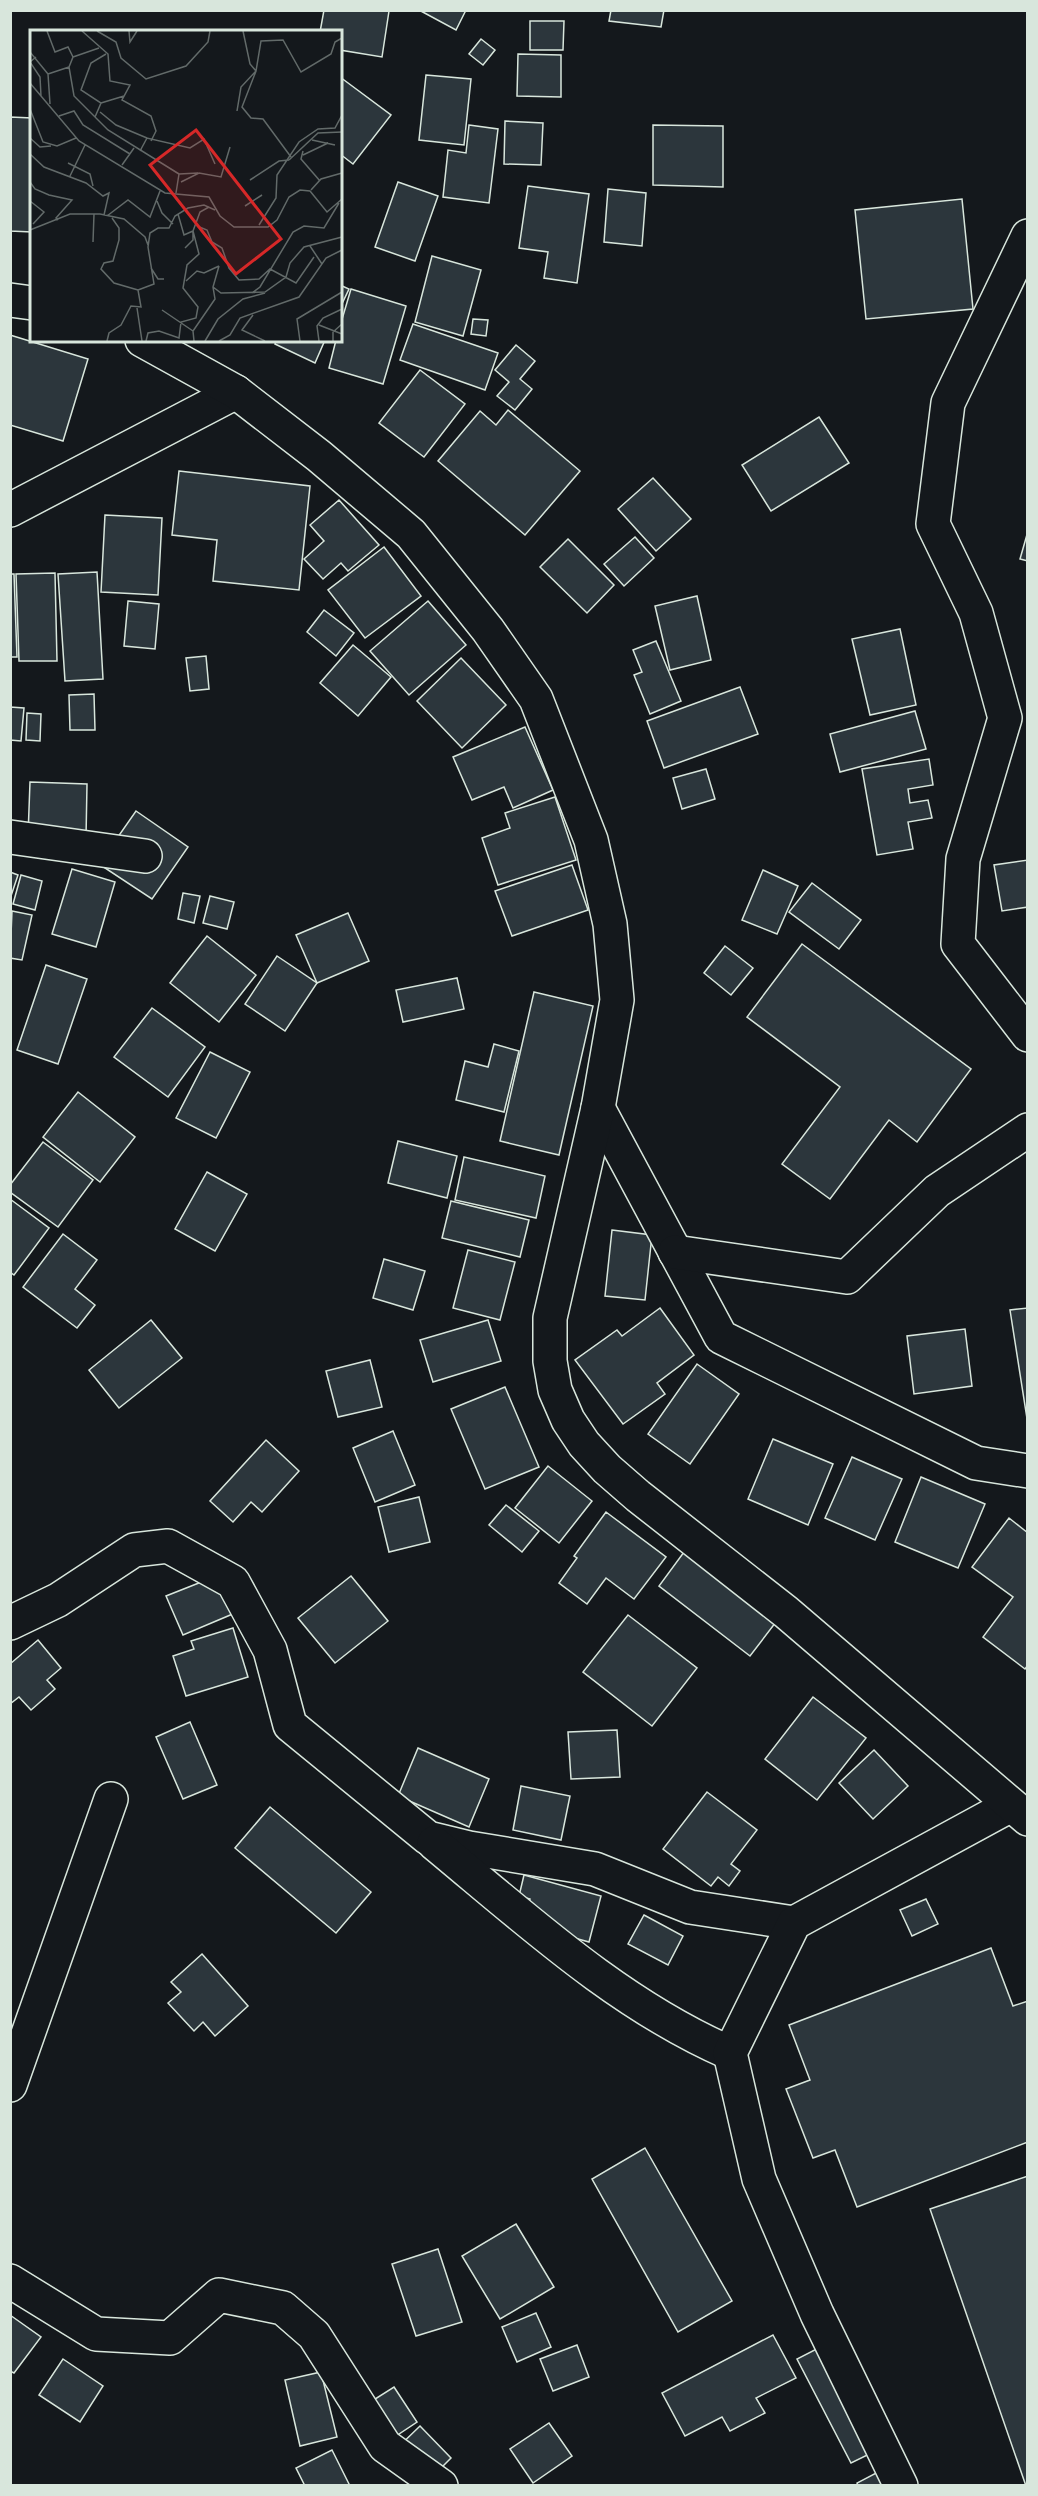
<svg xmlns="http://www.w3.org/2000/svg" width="1038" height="2496" viewBox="0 0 1038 2496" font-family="'Sofia Sans Condensed',sans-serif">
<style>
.building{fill:#2c363c;stroke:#d8e6dc;stroke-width:1.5}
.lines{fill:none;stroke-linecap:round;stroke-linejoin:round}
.minor-casing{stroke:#d8e6dc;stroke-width:36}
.highway-casing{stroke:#d8e6dc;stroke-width:36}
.minor{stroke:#14181c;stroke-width:33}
.highway{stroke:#14181c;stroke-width:33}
.inset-road{fill:none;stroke:#626a69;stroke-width:1.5}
.view{fill:#d62828;fill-opacity:0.15;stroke:#d62828;stroke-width:3}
.inset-edge{fill:none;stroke:#d8e6dc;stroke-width:3}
</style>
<rect width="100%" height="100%" fill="#14181c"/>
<g class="building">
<path d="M324,10L389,11L382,57L340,50V32H320Z"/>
<path d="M419,10H466L456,30Z"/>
<path d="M611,10H664L661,27L609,21Z"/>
<path d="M530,21H564L563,50H530Z"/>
<path d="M481,39L495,50L483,65L469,54Z"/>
<path d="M518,54L561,55V97L517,96Z"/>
<path d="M426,75L471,79L464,145L419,140Z"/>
<path d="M340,77L391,115L353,164L340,154Z"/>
<path d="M10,117L32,118V232L10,231Z"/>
<path d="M505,121L543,123L541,165L504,164Z"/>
<path d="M469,125L498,129L489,203L443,197L448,150L466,153Z"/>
<path d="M653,125L723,126V187L653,185Z"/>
<path d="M398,182L438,196L415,261L375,247Z"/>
<path d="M528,186L589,194L577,283L544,278L548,252L519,248Z"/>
<path d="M608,189L646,193L642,246L604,242Z"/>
<path d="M962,199L973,309L866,319L855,210Z"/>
<path d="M432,256L481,270L463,336L415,322Z"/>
<path d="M340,285L349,289L340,308Z"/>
<path d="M351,289L406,306L383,384L329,368L336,340H340V326Z"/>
<path d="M473,319L488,320L486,336L471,334Z"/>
<path d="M413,324L498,353L485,390L400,360Z"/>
<path d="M10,335L88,359L63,441L10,425Z"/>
<path d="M276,340H325L315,363L275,344Z"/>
<path d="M516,345L535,361L520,379L532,389L515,410L497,396L509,382L495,370Z"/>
<path d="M420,370L465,404L424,457L379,423Z"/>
<path d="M508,410L580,471L525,535L438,461L480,411L496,425Z"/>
<path d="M819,417L849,463L771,511L742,465Z"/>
<path d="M179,471L310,486L299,590L213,581L217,540L172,535Z"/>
<path d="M653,478L691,519L656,551L618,509Z"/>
<path d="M339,500L379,545L348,571L341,563L323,579L304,559L324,541L310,525Z"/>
<path d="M105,515L162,518L158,595L101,592Z"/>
<path d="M1028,531V561L1020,559Z"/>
<path d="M635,537L654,558L624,586L604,564Z"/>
<path d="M568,539L614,585L587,613L540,567Z"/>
<path d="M384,547L421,596L365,638L328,590Z"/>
<path d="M97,572L103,679L65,681L58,574Z"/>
<path d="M55,573L57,661H19L16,574Z"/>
<path d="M10,574H14L17,657H10Z"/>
<path d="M697,596L711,660L670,670L655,606Z"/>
<path d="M128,601L159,604L155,649L124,646Z"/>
<path d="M428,601L466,645L409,695L370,651Z"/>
<path d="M324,610L354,633L336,656L307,632Z"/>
<path d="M900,629L916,705L870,715L852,639Z"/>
<path d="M656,641L681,701L650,714L634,675L642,672L633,650Z"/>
<path d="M353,645L391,677L358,716L320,683Z"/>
<path d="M206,656L209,689L190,691L186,658Z"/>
<path d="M461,658L506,705L462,748L417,701Z"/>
<path d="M740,687L758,734L664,768L647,721Z"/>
<path d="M94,694L95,730H70L69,695Z"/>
<path d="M10,707L24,708L21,741L10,740Z"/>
<path d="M915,711L926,749L840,772L830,734Z"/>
<path d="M27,713L41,714L40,741L26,740Z"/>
<path d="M525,727L553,790L513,808L504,787L472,800L453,757Z"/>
<path d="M929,759L933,785L908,789L910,803L928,800L932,818L908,822L913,849L877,855L862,769Z"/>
<path d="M706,769L715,799L682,809L673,778Z"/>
<path d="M30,782L87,784L86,838L28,836Z"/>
<path d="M555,797L576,860L498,885L482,838L510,828L505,813Z"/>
<path d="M136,811L188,847L152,899L99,864Z"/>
<path d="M1028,860V907L1002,911L994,865Z"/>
<path d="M572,865L588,910L512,936L495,891Z"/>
<path d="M72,869L115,882L96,947L52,934Z"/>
<path d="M763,870L798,886L777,934L742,920Z"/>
<path d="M10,872L18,875L10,899Z"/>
<path d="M21,875L42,881L35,910L13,904Z"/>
<path d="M812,883L861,920L839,949L789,912Z"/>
<path d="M183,893L200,896L194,923L178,919Z"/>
<path d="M210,896L234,902L227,929L203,923Z"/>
<path d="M12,911L32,915L22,960L10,958Z"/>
<path d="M348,913L369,961L317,983L296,935Z"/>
<path d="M207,936L256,975L219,1022L170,983Z"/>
<path d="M802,944L971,1069L917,1142L889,1120L830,1199L782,1164L840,1087L747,1017Z"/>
<path d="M725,946L753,968L731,995L704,973Z"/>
<path d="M277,956L317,983L285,1031L245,1004Z"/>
<path d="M46,965L87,979L58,1064L17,1050Z"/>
<path d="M457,978L464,1009L403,1022L396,990Z"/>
<path d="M534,992L593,1006L559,1155L500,1141Z"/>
<path d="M152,1008L205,1047L168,1097L114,1057Z"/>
<path d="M494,1044L519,1051L504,1112L456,1100L465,1061L488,1067Z"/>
<path d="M210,1052L250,1072L216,1138L176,1118Z"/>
<path d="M78,1092L135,1137L100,1182L43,1137Z"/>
<path d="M398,1141L457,1156L447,1198L388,1183Z"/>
<path d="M43,1142L93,1180L58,1227L10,1192V1185Z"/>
<path d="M464,1157L545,1176L536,1218L455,1200Z"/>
<path d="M207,1172L247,1194L215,1251L175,1229Z"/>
<path d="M10,1199L49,1228L14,1275L10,1272Z"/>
<path d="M451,1201L529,1220L520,1257L442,1238Z"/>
<path d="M612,1230L652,1235L645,1300L605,1296Z"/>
<path d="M63,1234L97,1260L75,1289L95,1305L77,1328L23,1287Z"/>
<path d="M468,1250L515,1262L500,1320L453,1308Z"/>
<path d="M384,1259L425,1271L413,1310L373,1298Z"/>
<path d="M660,1308L694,1355L657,1383L665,1394L623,1424L575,1360L617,1330L622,1336Z"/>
<path d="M1028,1308V1425L1010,1310Z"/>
<path d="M151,1320L182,1358L119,1408L89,1370Z"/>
<path d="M488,1320L501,1361L433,1382L420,1340Z"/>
<path d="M965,1329L972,1386L914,1394L907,1336Z"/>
<path d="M370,1360L382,1407L338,1417L326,1371Z"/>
<path d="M697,1364L739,1394L690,1464L648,1434Z"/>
<path d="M505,1387L539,1467L485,1489L451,1409Z"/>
<path d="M393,1431L415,1485L375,1502L353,1448Z"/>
<path d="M773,1439L833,1464L808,1525L748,1499Z"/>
<path d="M266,1440L299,1471L262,1512L251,1502L233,1522L210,1501Z"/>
<path d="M852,1457L902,1479L875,1540L825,1518Z"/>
<path d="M548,1466L592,1501L559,1543L515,1508Z"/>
<path d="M921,1477L985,1504L958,1568L895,1542Z"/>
<path d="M419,1497L430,1542L389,1552L378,1507Z"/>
<path d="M506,1505L539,1531L522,1552L489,1525Z"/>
<path d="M606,1512L666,1557L634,1599L606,1578L587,1604L559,1583L577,1558L574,1556Z"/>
<path d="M1009,1518L1028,1533V1665L1025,1669L983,1637L1013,1597L972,1567Z"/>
<path d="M684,1552L776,1622L750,1656L659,1586Z"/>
<path d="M219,1575L235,1613L183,1635L166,1596Z"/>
<path d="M351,1576L388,1621L335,1663L298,1618Z"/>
<path d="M628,1615L697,1668L652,1726L583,1672Z"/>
<path d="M233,1628L248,1677L186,1696L173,1656L194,1649L191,1641Z"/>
<path d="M38,1640L61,1668L47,1680L55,1689L31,1710L19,1697L10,1704V1664Z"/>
<path d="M813,1697L866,1738L817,1800L765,1759Z"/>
<path d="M190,1722L217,1785L183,1799L156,1737Z"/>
<path d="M617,1730L620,1777L571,1779L568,1732Z"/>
<path d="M418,1748L489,1779L469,1827L398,1796Z"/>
<path d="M874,1750L908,1786L873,1819L839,1783Z"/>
<path d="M521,1786L570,1796L561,1840L513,1830Z"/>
<path d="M707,1792L757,1830L731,1864L740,1871L729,1886L718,1877L711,1886L663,1849Z"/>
<path d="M270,1807L371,1892L336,1933L235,1848Z"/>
<path d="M524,1875L601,1896L589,1942L524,1924L530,1899L519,1896Z"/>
<path d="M926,1899L938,1924L912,1936L900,1910Z"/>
<path d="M644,1915L683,1936L668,1965L628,1944Z"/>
<path d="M991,1948L1013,2006L1028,2001V2142L857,2207L835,2150L813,2158L786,2089L810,2080L789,2025Z"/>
<path d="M202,1954L248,2006L215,2036L203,2022L194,2031L168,2003L181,1992L171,1982Z"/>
<path d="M645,2148L732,2301L678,2332L592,2179Z"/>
<path d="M1028,2176V2486H1026L930,2209Z"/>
<path d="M516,2224L554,2287L500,2319L462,2256Z"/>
<path d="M438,2249L462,2322L416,2336L392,2264Z"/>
<path d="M536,2313L551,2347L517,2362L502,2327Z"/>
<path d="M10,2315L41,2337L14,2373L10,2371Z"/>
<path d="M773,2335L796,2378L756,2398L765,2413L730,2431L722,2417L685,2436L662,2393Z"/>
<path d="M836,2339L890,2444L851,2463L797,2359Z"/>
<path d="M577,2345L589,2377L553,2391L540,2359Z"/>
<path d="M63,2359L103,2386L80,2422L39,2395Z"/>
<path d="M321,2372L337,2437L300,2446L285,2380Z"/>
<path d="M394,2387L417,2422L387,2442L364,2406Z"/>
<path d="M549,2423L572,2456L533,2483L510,2449Z"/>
<path d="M420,2426L451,2458L423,2486L388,2457Z"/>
<path d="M332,2450L350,2486H305L296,2468Z"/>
<path d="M899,2461L912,2486H858L857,2483Z"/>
</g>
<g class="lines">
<g class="minor-casing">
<g id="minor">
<path d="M1028,236L948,403L933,524L976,613L1005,718L963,859L958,944L1028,1035"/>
<path d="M10,510L236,392"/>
<path d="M10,837L145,856"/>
<path d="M598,1108L721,1337L976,1463L1028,1471"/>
<path d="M675,1252L847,1277L937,1191L1028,1130"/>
<path d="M10,1623L58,1600L134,1550L168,1546L233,1582L270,1650L290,1725L428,1838L469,1848L595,1869L690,1907L794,1923"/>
<path d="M434,1843C526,1919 619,2005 730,2053"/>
<path d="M10,2085L111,1799"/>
<path d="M10,2281L96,2334L170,2338L219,2295L283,2308L314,2335L385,2446L441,2486"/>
<path d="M901,2486L817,2314L759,2179L730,2053L794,1923L1011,1805"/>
</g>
</g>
<g class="highway-casing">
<g id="highway">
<path d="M10,300L32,303"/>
<path d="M142,340L236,392L319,456L411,534L488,630L536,699L591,840L610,924L617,1000L598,1108L550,1318V1361L555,1390L568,1420L584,1444L607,1469L638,1496L786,1612L1028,1819"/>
</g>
</g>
<use href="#minor" class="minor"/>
<use href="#highway" class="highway"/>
</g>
<g transform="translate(30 30)">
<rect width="312" height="312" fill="#14181c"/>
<path class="inset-road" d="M17,1L25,22L38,17L43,27L39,37L44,66L78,100L149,144L146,163M52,1L78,24L80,51L100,55L92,70L121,86L126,101L121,111M67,1L86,12L91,28L116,49L156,36L178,12L180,1M99,1L100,12L107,1M0,22L18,44L20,74M6,27L0,32L10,47L11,66M43,27L69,18M18,44L39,37M0,53L49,111L135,163L179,167L190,186L204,197H238L247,190L259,167L270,160L280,161L297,182L312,169M71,73L94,66M0,79L13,112L27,116L46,108M207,81L211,57L226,41L220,34L213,1M70,82L86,95L117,108M29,86L44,81L53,95L100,124M65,87L71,73L51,60L61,33L76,24M0,108L10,117L21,116M282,110L305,115M110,121L117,108L160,118L174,109L185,134M273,121L271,129L290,151M0,124L14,137L56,153L73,166L79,163L74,185M273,125L298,113M261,127L233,89L221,88L212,77L226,41L231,11L253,10L271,42L301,24L305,12L312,8M259,130L288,103L312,102M38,133L60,144L63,156M92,135L104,118M149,144L168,143M40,146L55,115M220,150L249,131L259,130M0,152L5,159L19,165L42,170L26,188L28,190M151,152L169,143L191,147L200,117M281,160L291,149L312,143M0,171L14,182L3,194M127,171L132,183L143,194M215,176L232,165M148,184L154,205L163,201V210L155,218M77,186L98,170L120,187L130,161M82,188L89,198V210L83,231L74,233L71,239L84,253L108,260M229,195L246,168L247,145L269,112L288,99L305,98L312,85M167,196L177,200L182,212L192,218L199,238L209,250L229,249L240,239L266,253L284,227M0,200L40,184H70L94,189L115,207L118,215M63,212L64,184M280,216L292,234M121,238L128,249H134M156,251L167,241L174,243L189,236M183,257L191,263L235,262L256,247L260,233L274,217L312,207M222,263L230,257L263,202L274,196L294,198L309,173M107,278L112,311M132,280L163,301M223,285L212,300L235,311M289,295L312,304M77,311L79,303L91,295L101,276L111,277L108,260L124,254L118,217L120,203L128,198H139L145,186L158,178L174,175L185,180M116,311L118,303L129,301L149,308L151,292L166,288L168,277L153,258L157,235L169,224L163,201L170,182L179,177M164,311L163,301L185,269L183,257L189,236M175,311L188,289L213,269L235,263M189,311L200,305L210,288L269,267L296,228L312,220M270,311L267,289L312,262M289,311L287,296L293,288L312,279M303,311V302L312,294"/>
<path class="view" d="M166,100L251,209L206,244L120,135Z"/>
<rect width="312" height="312" class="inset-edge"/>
</g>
<rect width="1038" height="2496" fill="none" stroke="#d8e6dc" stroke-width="24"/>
</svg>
